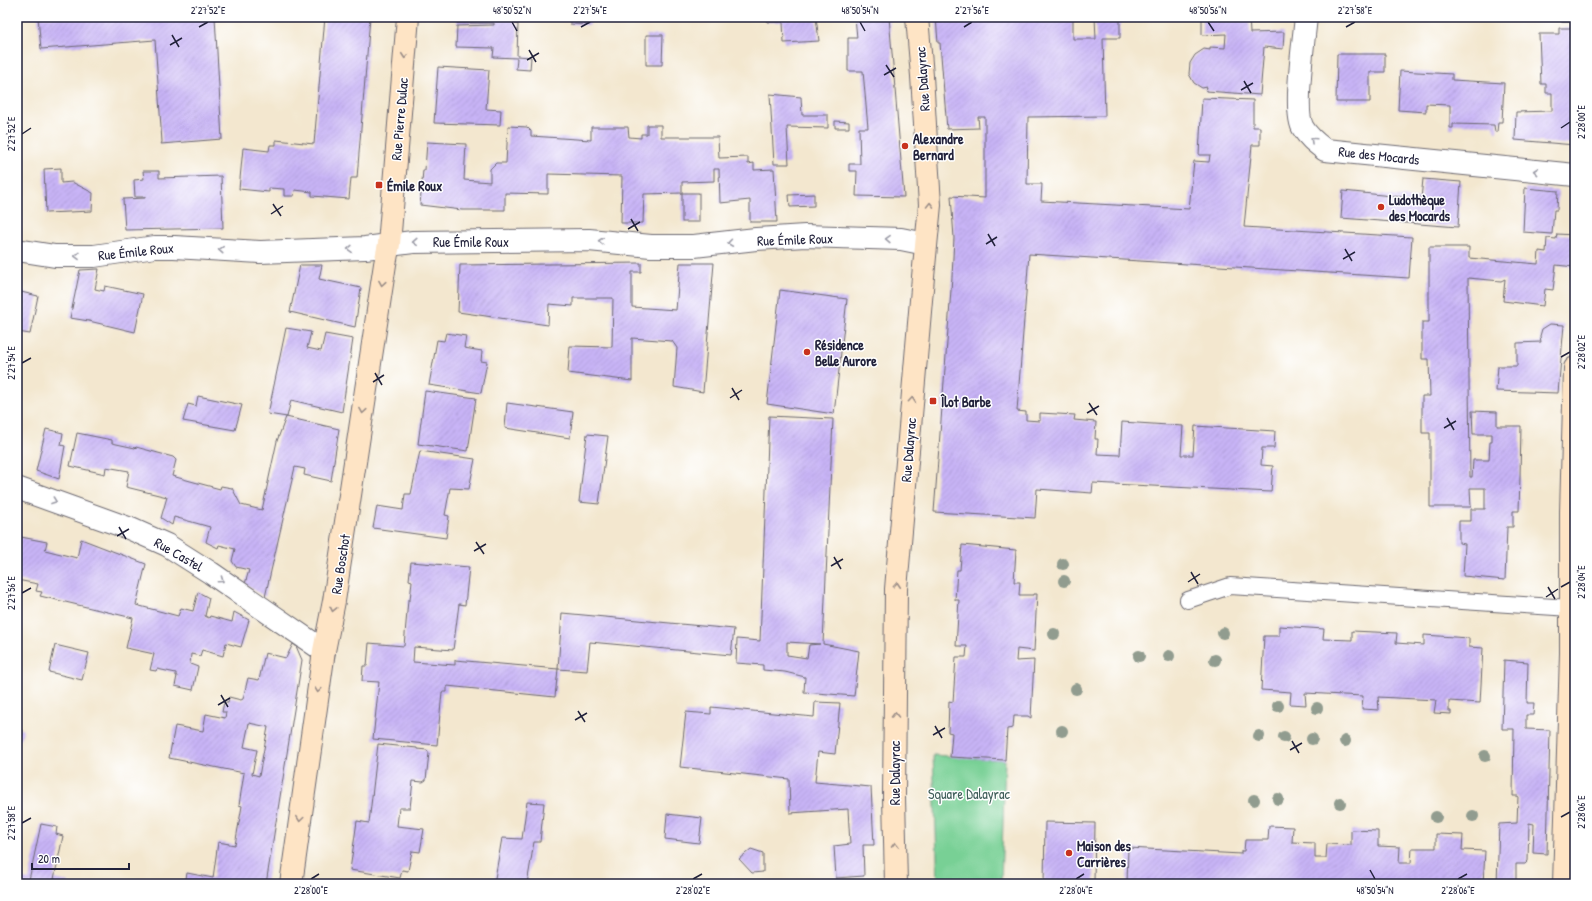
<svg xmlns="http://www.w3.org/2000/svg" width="1592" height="901" viewBox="0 0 1592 901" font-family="'Patrick Hand',sans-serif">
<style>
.park{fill:#78d095;stroke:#4d7968}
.building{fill:url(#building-hatch);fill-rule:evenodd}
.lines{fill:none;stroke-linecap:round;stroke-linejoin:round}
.lane-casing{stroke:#6b676f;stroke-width:18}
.street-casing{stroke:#6b676f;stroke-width:24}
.secondary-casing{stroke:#6b676f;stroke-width:24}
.lane{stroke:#fff;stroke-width:16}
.street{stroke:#fff;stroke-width:22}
.secondary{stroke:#fee4c5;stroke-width:22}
.tree{fill:#919c8f}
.oneway{stroke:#9b8d87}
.oneway2{stroke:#9c9ca7}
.ticks{fill:none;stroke:#22223b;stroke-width:1.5}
.poi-dot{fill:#c8321e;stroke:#fff;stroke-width:1.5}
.labels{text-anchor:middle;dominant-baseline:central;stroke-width:3;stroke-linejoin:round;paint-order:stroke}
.street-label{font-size:14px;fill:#22223b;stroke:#fff}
.poi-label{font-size:14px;font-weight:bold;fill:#22223b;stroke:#fff;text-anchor:start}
.park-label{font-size:14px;fill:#405f5a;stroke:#fff}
.neatline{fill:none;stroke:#22223b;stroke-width:1.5}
.ticks-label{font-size:10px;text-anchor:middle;fill:#22223b}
</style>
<defs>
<pattern id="building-hatch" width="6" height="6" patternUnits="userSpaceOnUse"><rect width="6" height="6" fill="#c8b4f6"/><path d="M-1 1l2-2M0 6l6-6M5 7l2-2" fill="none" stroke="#ac9ad4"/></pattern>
</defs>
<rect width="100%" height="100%" fill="#fff"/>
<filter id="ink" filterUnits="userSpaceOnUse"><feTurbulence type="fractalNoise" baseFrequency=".025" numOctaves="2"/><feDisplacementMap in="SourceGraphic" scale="8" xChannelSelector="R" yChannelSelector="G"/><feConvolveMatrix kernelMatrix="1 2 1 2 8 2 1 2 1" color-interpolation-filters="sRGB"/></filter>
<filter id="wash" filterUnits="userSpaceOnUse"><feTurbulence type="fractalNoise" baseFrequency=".012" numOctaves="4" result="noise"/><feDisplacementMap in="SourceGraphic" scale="16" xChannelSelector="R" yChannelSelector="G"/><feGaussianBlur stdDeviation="0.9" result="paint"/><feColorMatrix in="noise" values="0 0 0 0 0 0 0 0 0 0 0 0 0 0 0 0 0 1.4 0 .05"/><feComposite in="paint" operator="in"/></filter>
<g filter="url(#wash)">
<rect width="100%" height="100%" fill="#f3e7cf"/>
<path class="park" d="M933,755L1005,760L1001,884H938Z"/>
<g id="blocks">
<g class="building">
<path d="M38,17H215L222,139L161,144L162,142L155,40L41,49Z"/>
<path d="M325,17H370L357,178H351L349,199L312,196V192L295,190L294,196H284V189L269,188V192L239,189L243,148L269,151L270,145H276V140L314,144Z"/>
<path d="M457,17H515V24H518L517,56L531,57L530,70L516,69L517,58L493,57L494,48L456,47L457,26L494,25V23H457Z"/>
<path d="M570,17H590V25L570,24Z"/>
<path d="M767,17H816L819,41L784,43L783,22H767Z"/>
<path d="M855,17H889L904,197L856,196L857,171H849V164H860L859,128H868L863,71H848V38H857Z"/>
<path d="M936,17H1073V39H1096L1095,17H1120V38H1103L1105,116L1028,117L1027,184H1042L1041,201L1189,209L1194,161L1209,162L1210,155H1199L1202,98L1253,100V127H1260V145H1252L1244,227L1412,237L1409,278L1029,254L1017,411L1026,412V420L1040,421V413L1075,415L1074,420L1096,422L1095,439H1098L1097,454L1120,455L1122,422L1183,426L1181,455H1193L1195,426L1275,431L1274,448H1262L1261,465L1273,466L1271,492L1093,483L1092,493L1037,489L1035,518L934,512L952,277L954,238L951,196L985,198V117H978L979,128L947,129L940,43H938Z"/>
<path d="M1202,17H1249L1250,33L1284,32L1283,49L1264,47L1260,95L1206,91L1207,87L1202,88L1194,83L1189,74L1190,63L1195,55L1204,49L1210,50V47L1225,48L1226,34L1202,35Z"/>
<rect x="1562" y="17" width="13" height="5"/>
<path d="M1559,28H1575V145L1515,140L1516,112L1552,111V93H1546V84H1541L1539,34H1559Z"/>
<path d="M646,35H663L662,65H646Z"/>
<path d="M1337,54H1385V72H1370V102H1336Z"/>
<path d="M438,67L489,70L486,109L501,110L500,125L434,123Z"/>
<path d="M1400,71L1452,74V80L1504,83L1502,122H1498L1497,132H1495L1494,125L1453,124V128H1450V105L1426,104V112L1398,110Z"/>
<path d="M770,94L801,97L802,115H828V128L787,127L789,164H774Z"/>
<path d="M835,121L849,122V128H835Z"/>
<path d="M647,125H661V137H718L719,158L748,157V164L754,163V170L774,169L777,222H750V200L720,203L719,169H714V181L682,182V193L644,194L643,223H621L622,176L548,174V194L505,193V210H462L420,205L423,170H425L427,142L466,144L464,180L490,182V169L496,163H506L508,126L527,127L531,131V136L591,140V127H628L629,137L641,138V134H647Z"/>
<path d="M61,168V183L72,182L93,193L92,211L46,213L44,169Z"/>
<path d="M143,171H159V178L221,176L223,228L125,230L123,199L145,198V197H135L134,180L144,179Z"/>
<path d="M1423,179L1461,182L1458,227L1341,218L1343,191L1421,199Z"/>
<path d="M1525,188L1558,191L1557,210H1554L1552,234L1523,232Z"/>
<rect x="682" y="193" width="17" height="29"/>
<path d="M814,194V206L790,207L789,195Z"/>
<path d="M1557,234L1575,235V267L1556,265L1553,290L1545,289L1543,306L1503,301L1505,279L1501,281L1468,278L1470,477H1472L1473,460H1489L1490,442H1492V434H1473L1472,411L1497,412V426H1521L1520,477L1519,511H1513V527H1507L1505,580L1463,576L1465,544L1459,543V521H1471V509H1485V488H1470L1471,507H1430V433H1422V396H1430L1429,359H1422V322H1429V247H1469V258L1538,264L1539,251L1546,252L1547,238L1556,239Z"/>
<path d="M641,263V272H632V307L676,310L680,263H714L703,392L674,387L677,348L672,341L632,338V381L568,373L570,346L612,347L613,298H573V306L549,304L548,325L458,312L460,265Z"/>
<path d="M300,265H322L319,279L361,288L355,327L290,312Z"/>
<path d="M99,269L95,289L104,291L105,286L143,294L135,332L89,321L70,318L80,270Z"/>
<path d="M780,290L847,299L834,414L767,404Z"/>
<path d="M17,291L38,296L30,334L18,332L17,335Z"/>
<path d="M1550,324L1564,325L1558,393L1496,391L1498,366H1517V343L1541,342L1540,336L1542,329Z"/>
<path d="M286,328L311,332L307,348L321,351L325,334L353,339L342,412L291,400L287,417L268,414Z"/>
<path d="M446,333L466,336L464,348L482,351L481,361L487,362L481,393L429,385L437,340L444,341Z"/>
<path d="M425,391L476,398L468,451L418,444Z"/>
<path d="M198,396L242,405L235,430L183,421L188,404L196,406Z"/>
<path d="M507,403L573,412L570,438L505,428Z"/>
<path d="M769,416L833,419L823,644L859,651L854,696L804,692L805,677L785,672L763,670V665L736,663L737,639L760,641ZM787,642L820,644L809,645L807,658L787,655Z"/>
<path d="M286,417L339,429L331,481L304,475L305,469L295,467L265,597L245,584L249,570L236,567L232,561L235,549L219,545L218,548L206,542L210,527L174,517L172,525L161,518L167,497L126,487L129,471L106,467L105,474L70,466L77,433L112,440V443L135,448L136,447L173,457L176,460L172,476L220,489L221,486L232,488L241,505L262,510L277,441Z"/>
<path d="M46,429L63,433L61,445L65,446L59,479L36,471Z"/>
<path d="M587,434L608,436L599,504L579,502Z"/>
<path d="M420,451L475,459L469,489L450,488L445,515L449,516L446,538L373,528L377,506L403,510L405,494H411Z"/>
<path d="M21,537L47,542L45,550L77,558L81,539L146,564L136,605L178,616L181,608L193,611L198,592L209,598L205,616L209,618L210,616L232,622L234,612L249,620L241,647L226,643L223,656L202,650L200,656L191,654L190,664L198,667L193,690L175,686L177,676H176V673L157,669L156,671L150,670L154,654L126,648L133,618L40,596L42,592L36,591L38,584L17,580V555Z"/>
<path d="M962,545L1016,550L1014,582H1020L1019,595H1034V594H1037L1034,651L1017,649L1016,661L1034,660L1031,718L1028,716H1014L1013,728L1007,729L1005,760L950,757L952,733L948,732L949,701L953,702L956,657H966L967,646H956L959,600H955L957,570H960Z"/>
<path d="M411,562L469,567L465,605L459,604L453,650L414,647L413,662L455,665V660L558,669L562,613L734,629L731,655L590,642L587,671L558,669L555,697L447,686V692H442L437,745L373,739L379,682L362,681L363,666H367L369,643L404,646L408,600H410L412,581L409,580Z"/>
<path d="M1279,626L1324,629L1323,639L1352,640V631L1397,633L1396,643L1424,645V635L1469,638V647L1483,648L1480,703L1449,701V711H1451V714L1434,713L1436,700L1378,697L1379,710L1362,709L1363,696L1305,693L1306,705L1290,704L1291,692L1261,690L1264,636H1279Z"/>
<path d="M293,644L296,646L302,660L266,884H185L187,873L213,878L218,842L235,845L242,806L239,805L244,773L169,758L175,726L203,731L206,714L225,718L226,712H222L224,702H228L229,697L241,700L243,699L248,678L259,680L265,653L286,658ZM249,723L268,727L259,776L252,774L257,750L244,747Z"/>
<path d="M55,645L89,653L82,680L49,672Z"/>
<path d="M1504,660L1528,662L1527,703H1534L1533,715H1526V729L1550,730L1547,854L1533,853L1534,824L1529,823L1528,861L1525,864H1516V884H1497L1499,824L1517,823L1518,796H1513L1514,729H1502Z"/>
<path d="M815,702L840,703L835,754L818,752L815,782L871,787L874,845H863L864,876L836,878L834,846L850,844L848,809L790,813L789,779L680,767L686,712L711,714V707L814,717Z"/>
<path d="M17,728L23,730L21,740L17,739Z"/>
<path d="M378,744L417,748V749L427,750L429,753L426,780L423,782L413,781L410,808H399L397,826L424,829L420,852L412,851L408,871L402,870L400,878L350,870L357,821L369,823Z"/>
<path d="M527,802L544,803L540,842H534L527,884H494L502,838L522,839Z"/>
<path d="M667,814L702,818L699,843L665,839Z"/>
<path d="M1045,822L1095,823L1094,883H1044Z"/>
<path d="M41,824L57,827L56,834L63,836L54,879L69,882V884H17V878L29,880Z"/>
<path d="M1269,826L1293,827L1292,842L1315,843V858H1326L1327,844L1351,845V830L1378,831V846L1400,847L1399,863H1411L1412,848H1436V834L1463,835L1462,850L1485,851L1483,884H1127L1128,848L1241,854V851H1244L1245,840H1268Z"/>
<path d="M751,849L763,853V872L752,873L739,859Z"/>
</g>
</g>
</g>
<g filter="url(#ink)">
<use href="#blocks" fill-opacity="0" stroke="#6b676f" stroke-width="1"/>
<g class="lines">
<g class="lane-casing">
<path id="lane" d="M1188,600L1230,586L1571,608"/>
</g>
<g class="street-casing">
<g id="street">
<path d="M1306,17C1304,39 1293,112 1303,128C1308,137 1316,143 1325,150L1575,175"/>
<path d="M17,250L55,256H94L155,247H174L260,252L365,248L413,242L589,240L651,246H694L756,239L805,236L901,239L926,244"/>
<path d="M17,488L131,529L167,545L211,573L324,651"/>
</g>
</g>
<g class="secondary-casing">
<g id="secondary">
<path d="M291,884L324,651L334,601L385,264L389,244L408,17"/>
<path d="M896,884L894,797L896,589L923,277L930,205L922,76L917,17"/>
<path d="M1564,884L1571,653V512L1575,368"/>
</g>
</g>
<use href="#lane" class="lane"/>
<use href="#street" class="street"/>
<use href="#secondary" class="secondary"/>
</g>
<g class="tree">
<circle cx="1063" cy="564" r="6"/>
<circle cx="1064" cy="581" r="6"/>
<circle cx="1223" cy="633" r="6"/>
<circle cx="1054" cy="634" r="6"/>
<circle cx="1139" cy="656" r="6"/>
<circle cx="1169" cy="656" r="6"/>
<circle cx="1215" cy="660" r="6"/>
<circle cx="1076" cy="689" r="6"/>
<circle cx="1278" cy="706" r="6"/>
<circle cx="1317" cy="708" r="6"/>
<circle cx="1062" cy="731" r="6"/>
<circle cx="1259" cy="736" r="6"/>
<circle cx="1284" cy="737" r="6"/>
<circle cx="1312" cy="739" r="6"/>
<circle cx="1345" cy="741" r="6"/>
<circle cx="1485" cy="756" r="6"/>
<circle cx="1278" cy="799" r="6"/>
<circle cx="1254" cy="800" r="6"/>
<circle cx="1340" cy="803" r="6"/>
<circle cx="1473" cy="816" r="6"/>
<circle cx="1436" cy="817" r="6"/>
</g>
<defs><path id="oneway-chevron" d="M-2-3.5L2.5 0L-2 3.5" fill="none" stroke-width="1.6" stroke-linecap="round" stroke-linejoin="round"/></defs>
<g class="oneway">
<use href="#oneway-chevron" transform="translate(405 56) rotate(95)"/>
<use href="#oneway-chevron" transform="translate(930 205) rotate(-89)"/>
<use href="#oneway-chevron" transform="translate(382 283) rotate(99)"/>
<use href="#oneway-chevron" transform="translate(912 400) rotate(-85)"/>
<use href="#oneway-chevron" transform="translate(363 411) rotate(99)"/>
<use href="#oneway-chevron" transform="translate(897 585) rotate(-86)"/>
<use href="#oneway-chevron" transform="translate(333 609) rotate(102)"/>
<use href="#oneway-chevron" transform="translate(318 690) rotate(98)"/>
<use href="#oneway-chevron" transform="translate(895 715) rotate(-89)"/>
<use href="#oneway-chevron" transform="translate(300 819) rotate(98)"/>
<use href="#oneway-chevron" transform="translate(895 845) rotate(-91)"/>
</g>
<g class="oneway2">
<use href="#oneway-chevron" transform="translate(1313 140) rotate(-137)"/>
<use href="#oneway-chevron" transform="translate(1536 171) rotate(-174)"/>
<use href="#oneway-chevron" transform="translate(888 239) rotate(-178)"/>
<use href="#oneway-chevron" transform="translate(601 241) rotate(-175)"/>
<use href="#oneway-chevron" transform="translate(415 242) rotate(177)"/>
<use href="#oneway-chevron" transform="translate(730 243) rotate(172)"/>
<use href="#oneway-chevron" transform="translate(350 249) rotate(178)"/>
<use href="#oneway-chevron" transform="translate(221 250) rotate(-176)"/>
<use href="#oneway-chevron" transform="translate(77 256) rotate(179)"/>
<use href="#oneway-chevron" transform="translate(54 501) rotate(20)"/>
<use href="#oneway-chevron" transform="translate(221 580) rotate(35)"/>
</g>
</g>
<path class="ticks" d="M512,22L517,31M860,22L865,31M1208,22L1214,31M199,27L208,22M581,27L590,22M964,27L972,22M1346,27L1355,22M172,35L179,47M170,45L182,38M529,50L536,62M527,60L539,53M886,65L894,77M884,75L896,68M1244,81L1251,93M1241,90L1253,83M1561,128L1570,122M22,134L31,128M273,204L281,216M271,214L283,206M631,219L638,231M628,229L640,222M988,234L995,246M986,244L997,237M1345,249L1352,261M1343,259L1355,252M1561,357L1570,352M22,363L31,358M375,373L382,385M373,382L384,375M732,388L739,400M730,398L742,390M1089,403L1097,415M1087,413L1099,406M1447,418L1454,430M1444,428L1456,421M119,527L126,539M117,536L129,529M476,542L484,554M474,551L486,544M834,557L841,569M831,566L843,559M1191,572L1198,584M1188,582L1200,574M1548,587L1555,599M1561,587L1570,582M22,593L31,588M1546,597L1558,589M221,695L228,707M218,705L230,698M578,711L585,722M575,720L587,713M935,726L942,738M933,735L945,728M1292,741L1299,753M1290,750L1302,743M1561,817L1570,812M22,823L31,818M1370,870L1375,879M311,879L319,874M693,879L702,874M1076,879L1084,874M1458,879L1467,874"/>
<g class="poi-dot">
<circle cx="905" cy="146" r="4"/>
<rect x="375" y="181" width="8" height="8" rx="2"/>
<circle cx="1381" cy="207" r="4"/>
<circle cx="807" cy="352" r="4"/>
<rect x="929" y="397" width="8" height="8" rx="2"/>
<circle cx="1069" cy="853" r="4"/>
</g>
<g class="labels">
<g class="street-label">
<text transform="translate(922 79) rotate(-94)">Rue Dalayrac</text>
<text transform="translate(399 119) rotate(-85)">Rue Pierre Dulac</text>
<text transform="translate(1379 155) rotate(6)">Rue des Mocards</text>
<text transform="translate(795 239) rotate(-2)">Rue Émile Roux</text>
<text x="471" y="241">Rue Émile Roux</text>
<text transform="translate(136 251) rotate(-6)">Rue Émile Roux</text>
<text transform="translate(908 450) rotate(-85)">Rue Dalayrac</text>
<text transform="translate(179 554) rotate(30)">Rue Castel</text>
<text transform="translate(340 564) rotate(-81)">Rue Boschot</text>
<text transform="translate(894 773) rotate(-90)">Rue Dalayrac</text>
</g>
<g class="poi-label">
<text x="913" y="138">Alexandre<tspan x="913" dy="16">Bernard</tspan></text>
<text x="387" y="185">Émile Roux</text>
<text x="1389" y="199">Ludothèque<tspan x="1389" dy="16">des Mocards</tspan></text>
<text x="815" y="344">Résidence<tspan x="815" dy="16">Belle Aurore</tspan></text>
<text x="941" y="401">Îlot Barbe</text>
<text x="1077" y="845">Maison des<tspan x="1077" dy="16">Carrières</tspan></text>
</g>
<g class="park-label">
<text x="969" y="793">Square Dalayrac</text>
</g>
</g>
<rect width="1592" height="901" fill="none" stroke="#fff" stroke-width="44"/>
<path d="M32 863v6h97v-6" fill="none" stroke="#22223b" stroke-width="2"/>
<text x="38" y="863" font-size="12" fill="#22223b" stroke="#ffffff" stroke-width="3" paint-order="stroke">20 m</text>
<rect x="22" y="22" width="1548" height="857" class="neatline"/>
<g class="ticks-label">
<text x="208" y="14">2°27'52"E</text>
<text x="512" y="14">48°50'52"N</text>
<text x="590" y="14">2°27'54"E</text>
<text x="860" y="14">48°50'54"N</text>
<text x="972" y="14">2°27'56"E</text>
<text x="1208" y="14">48°50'56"N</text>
<text x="1355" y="14">2°27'58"E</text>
<text transform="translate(1581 122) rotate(-90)" y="4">2°28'00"E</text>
<text transform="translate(11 134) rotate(-90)" y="4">2°27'52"E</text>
<text transform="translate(1581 352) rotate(-90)" y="4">2°28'02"E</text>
<text transform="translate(11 363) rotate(-90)" y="4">2°27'54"E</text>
<text transform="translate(1581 582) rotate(-90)" y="4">2°28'04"E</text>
<text transform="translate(11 593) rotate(-90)" y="4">2°27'56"E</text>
<text transform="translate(1581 812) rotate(-90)" y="4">2°28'06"E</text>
<text transform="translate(11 823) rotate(-90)" y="4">2°27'58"E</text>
<text x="311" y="894">2°28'00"E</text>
<text x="693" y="894">2°28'02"E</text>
<text x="1076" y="894">2°28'04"E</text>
<text x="1375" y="894">48°50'54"N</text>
<text x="1458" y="894">2°28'06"E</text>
</g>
</svg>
